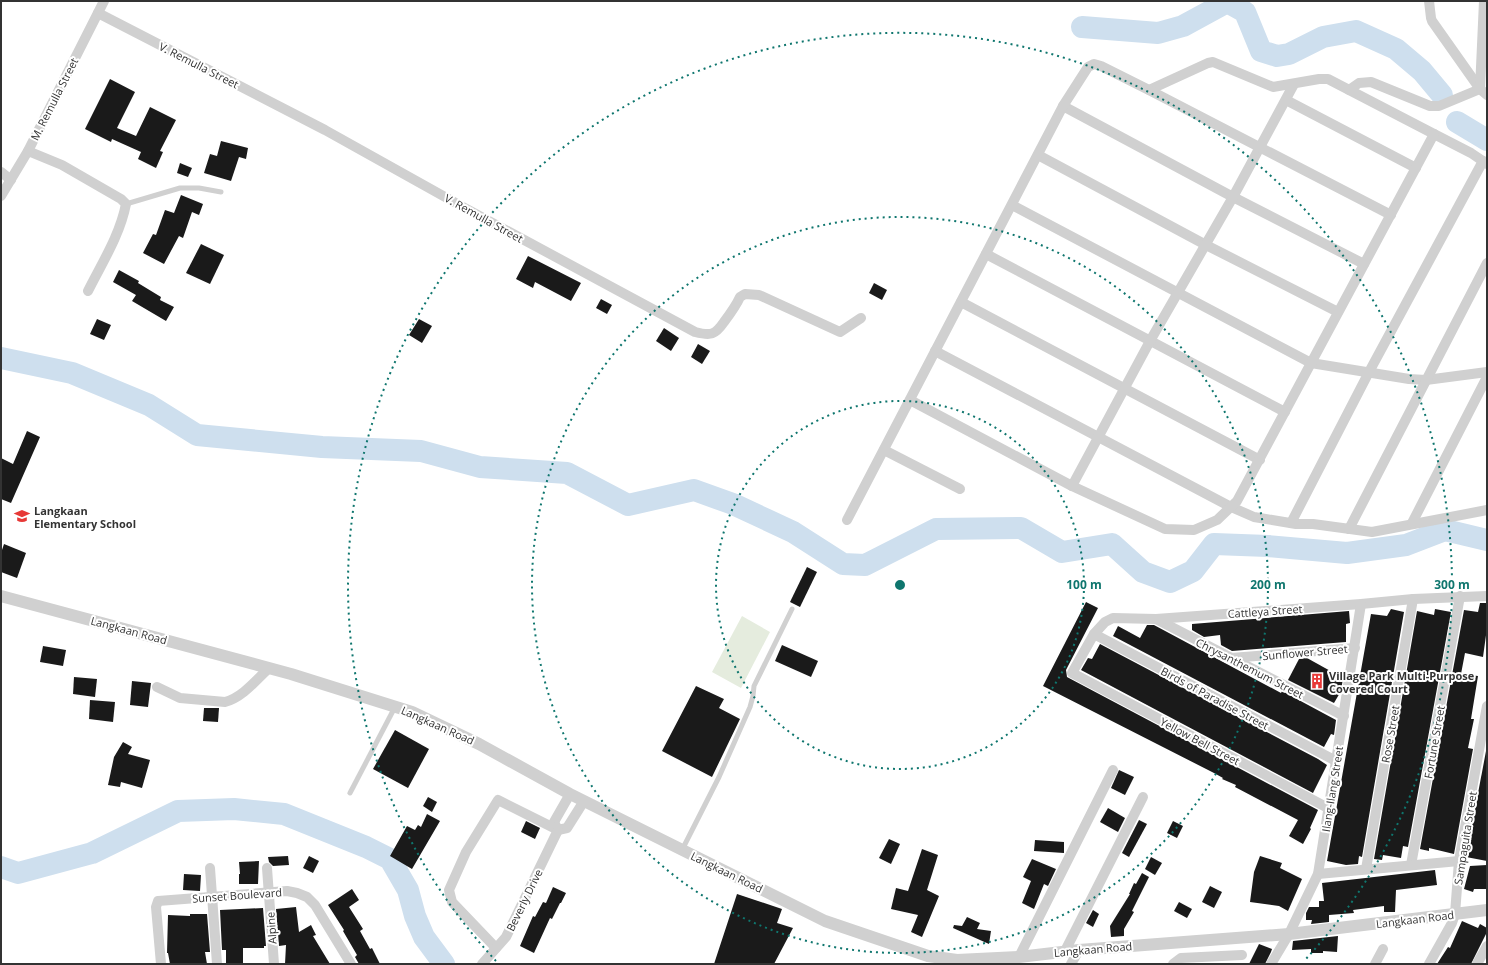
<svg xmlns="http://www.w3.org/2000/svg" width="1488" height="965" viewBox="0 0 1488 965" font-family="'Open Sans',sans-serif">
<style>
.pitch{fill:#e5ecde}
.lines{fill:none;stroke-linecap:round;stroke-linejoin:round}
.river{stroke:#cedfee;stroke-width:22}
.building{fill:#1a1a1a}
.service{stroke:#d0d0d0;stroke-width:5}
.minor{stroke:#d0d0d0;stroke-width:10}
.tertiary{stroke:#d0d0d0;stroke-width:12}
.ring{fill:none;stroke:#0f766e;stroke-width:2;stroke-dasharray:2 4}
.labels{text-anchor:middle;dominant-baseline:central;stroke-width:4;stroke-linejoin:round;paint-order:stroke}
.street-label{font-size:11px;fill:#333;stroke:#fff}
.poi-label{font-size:11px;font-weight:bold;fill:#333;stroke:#fff;text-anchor:start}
.centre{fill:#0f766e;stroke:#fff;stroke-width:2}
.ring-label{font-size:12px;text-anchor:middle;font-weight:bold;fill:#0f766e;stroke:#fff;stroke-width:4;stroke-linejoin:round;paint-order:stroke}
</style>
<rect width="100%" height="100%" fill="#fff"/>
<path class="pitch" d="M742,616L770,632L741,688L712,672Z"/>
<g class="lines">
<g class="river">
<path d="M1082,27L1158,33L1183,26L1227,2L1245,12L1261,51L1277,56L1289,54L1323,37L1356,31L1396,49L1422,71L1442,95"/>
<path d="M1457,122L1487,140"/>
<path d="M1,358L72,373L149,405L197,435L322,447L421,451L480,467L567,473L628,505L694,490L733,504L793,532L843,564L865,565L936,529L1021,528L1062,552L1112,544L1143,572L1170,582L1193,571L1214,544L1268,546L1347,553L1406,545L1445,530L1487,540"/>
<path d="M1,867L18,873L92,853L178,811L234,809L284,814L366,847L390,859L408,890L415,916L424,937L444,964"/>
</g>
</g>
<g class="building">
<path d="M110,79L135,92L117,128L136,136L150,107L176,120L160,151L163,152L156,168L138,159L141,152L112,139L111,142L85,129Z"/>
<path d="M221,141L248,148L246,159L239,157L231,181L204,173L210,154L217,156Z"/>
<path d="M180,163L192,168L188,177L177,173Z"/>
<path d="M181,195L203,204L199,215L192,212L183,238L179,236L164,264L143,253L153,234L156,235L165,210L174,213Z"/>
<path d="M201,244L224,255L210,284L186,273Z"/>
<path d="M528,256L581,283L571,301L535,282L533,288L516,279Z"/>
<path d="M119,270L139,281L138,283L161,297L160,300L174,307L166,321L132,301L136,295L113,282Z"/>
<path d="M874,283L887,290L882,300L869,293Z"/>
<path d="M601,299L612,305L607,314L596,308Z"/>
<path d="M97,319L111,325L104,340L90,334Z"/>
<path d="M419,319L432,326L422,343L409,335Z"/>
<path d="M664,328L679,338L671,351L656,341Z"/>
<path d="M698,344L710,351L702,364L691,357Z"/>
<path d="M27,431L40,437L11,503L1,499V458L13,464Z"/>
<path d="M4,544L26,553L17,578L1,572V553Z"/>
<path d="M807,567L817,572L800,607L790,602Z"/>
<path d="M1086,602L1098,608L1066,670L1067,677L1318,810L1310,828L1311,829L1303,844L1289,836L1298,820L1235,787L1236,785L1222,779L1223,778L1214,773L1043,686Z"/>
<path d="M1480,603H1487V628L1483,657L1465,653L1461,674L1478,676L1471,719H1474L1468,748L1473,749L1454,854L1429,848V851L1420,849L1464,610L1478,612Z"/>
<path d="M1391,609L1404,612L1362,857L1359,856L1358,864L1346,865L1327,861L1371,614L1387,616Z"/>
<path d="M1435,609L1451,612L1408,847L1403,846L1401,858L1383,855L1382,860L1374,859L1417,611L1434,615Z"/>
<path d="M1349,611L1350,623L1346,624V642L1232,651L1221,645L1220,635L1204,637L1192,630V624Z"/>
<path d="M1147,625H1154L1281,693L1282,691L1336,720L1334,735L1331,734L1324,747L1113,636L1118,626L1140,638Z"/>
<path d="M1100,644L1318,759L1327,765L1313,793L1081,670L1088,658L1092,659Z"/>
<path d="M782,645L818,661L811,677L775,661Z"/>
<path d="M43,646L66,650L63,666L40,662Z"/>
<path d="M1307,658L1343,678L1341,691L1334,703L1288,680L1299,659Z"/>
<path d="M74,677L97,679L95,697L73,694Z"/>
<path d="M132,681L151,683L148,707L130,705Z"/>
<path d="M696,686L724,699L719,708L740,719L712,777L662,751Z"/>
<path d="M90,700L115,702L113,722L89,719Z"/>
<path d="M204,708H219L218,722L203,721Z"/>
<path d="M395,730L429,749L408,788L373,769Z"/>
<path d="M123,742L132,747L128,754L150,760L142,788L121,782L120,787L108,785L114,757Z"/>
<path d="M1486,751H1487V861L1466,857Z"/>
<path d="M1119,770L1134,777L1125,795L1111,788Z"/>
<path d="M428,797L437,802L432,812L423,806Z"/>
<path d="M1108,808L1125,818L1118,832L1100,822Z"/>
<path d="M427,814L440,821L412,869L390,856L407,826L415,830L418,825L421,827Z"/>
<path d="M1139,820L1147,824L1129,857L1122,853Z"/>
<path d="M526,821L540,828L535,839L521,832Z"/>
<path d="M1173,821L1183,826L1177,838L1167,833Z"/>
<path d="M889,839L900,844L891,864L879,858Z"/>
<path d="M1035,840L1064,842V853L1034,851Z"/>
<path d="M922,849L938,855L927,890L939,896L922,937L911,932L918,915L891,909L896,888L908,891Z"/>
<path d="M288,856L289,865L273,866L269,862L268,857Z"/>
<path d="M309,856L319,861L313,873L303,868Z"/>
<path d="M1260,856L1282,863L1280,868L1302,879L1288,911L1279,906L1250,902L1254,872Z"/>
<path d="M1151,857L1162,863L1155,875L1145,869Z"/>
<path d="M1032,859L1056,869L1048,886L1044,884L1034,909L1022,903L1031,881L1023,877Z"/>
<path d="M259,861L258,884H239V874H240L239,862Z"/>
<path d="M1487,865V889H1474L1473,892L1464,889L1470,866Z"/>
<path d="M1435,870L1437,885L1396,890L1395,912H1384V906L1353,910L1354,913L1329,915V922L1311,924L1312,920H1306V913L1309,907H1319V901H1324L1322,883Z"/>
<path d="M1142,873L1149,877L1132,911L1134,912L1124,929V936L1111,937L1110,926L1130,894H1129L1134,883L1136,884Z"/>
<path d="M184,874L201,875L200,891L183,890Z"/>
<path d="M1210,886L1222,892L1214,908L1202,902Z"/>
<path d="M553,887L566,893L561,903H560L552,919L550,918L534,953L520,946L533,916L535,917L543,902L546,903Z"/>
<path d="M352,889L359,900L349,907L363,929L360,931L370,949L372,948L380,964H359L355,957L357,955L343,931L344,930L328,905Z"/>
<path d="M737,894L782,909L777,923L793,928L774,964H714Z"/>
<path d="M1179,902L1192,909L1187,918L1174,911Z"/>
<path d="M296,907L299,932L311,925L316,935L313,936L330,964H285L286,945L279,946L276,909Z"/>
<path d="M263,908L266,946H264V948H243V964H226V950H222L220,910Z"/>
<path d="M1093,910L1099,914L1093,927L1086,923Z"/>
<path d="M190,914H207L210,952H205L207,964H170L168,953H167L168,915L190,916Z"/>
<path d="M967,917L980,923L977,929L991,931L989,944L953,928L954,925L962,926Z"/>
<path d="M1462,921L1478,928L1480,924L1487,928V932L1471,964H1437L1448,947L1450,948Z"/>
<path d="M1338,936L1337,952L1323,951V953H1311V949L1292,950L1293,941Z"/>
<path d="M1259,944L1272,949L1271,952L1265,964H1249Z"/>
</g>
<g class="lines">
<g class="service">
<path d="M126,204L180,188H199L221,192"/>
<path d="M350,793L395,707"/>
<path d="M682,850L719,777L750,707L753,696L754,686L792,609"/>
</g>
<g class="minor">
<path d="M1429,1L1431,18L1432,21L1480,89L1487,95"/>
<path d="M98,13L325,130L463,207L695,332C711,336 715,335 724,322C730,314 736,306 740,297L745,294L759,295L840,332L861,318"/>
<path d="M1149,90L1208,63L1213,62L1273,87L1319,79H1328L1434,134L1471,153L1487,164"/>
<path d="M1349,90L1359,83L1371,82L1430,106H1439L1480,89L1484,1"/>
<path d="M1286,100L1416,168"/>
<path d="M1063,106L1233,197L1364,264"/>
<path d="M28,151L62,165L121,199L126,204C120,235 102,263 88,291"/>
<path d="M1038,155L1206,245L1338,312"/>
<path d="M1,172L11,180"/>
<path d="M1,196L28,151L104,1"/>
<path d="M1012,205L1311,363L1409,379L1426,380L1487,372"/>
<path d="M986,254L1285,412"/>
<path d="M961,302L1260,460"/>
<path d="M935,351L1231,507L1254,517L1296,524H1313L1372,532L1487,510"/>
<path d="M910,400L1072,486L1165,529L1194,530L1217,520L1237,501L1434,134"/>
<path d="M884,450L960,489"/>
<path d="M1072,486L1150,341L1233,197L1294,84"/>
<path d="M847,520L1063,106L1088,67L1094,64L1101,66L1149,90L1391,215"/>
<path d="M1291,523L1369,372L1483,161"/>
<path d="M1412,523L1487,377"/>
<path d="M1349,529L1487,263"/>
<path d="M1156,619L1344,716"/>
<path d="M1094,634L1336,761"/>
<path d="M1231,658L1355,648"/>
<path d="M157,687L180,698L225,702C243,697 256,680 269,668"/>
<path d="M1328,808L1072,673L1094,634L1105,622L1113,618L1156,619L1361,604L1413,599L1487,596"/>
<path d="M558,830L567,828L584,801"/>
<path d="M558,830L554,822L570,794"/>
<path d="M1411,865L1460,596"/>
<path d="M210,868L217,964"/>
<path d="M267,868L274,964"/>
<path d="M1366,869L1413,599"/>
<path d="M1318,874L1459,861"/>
<path d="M496,948L452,902L449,890L466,852L498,800L558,830"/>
<path d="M1065,951L1143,797"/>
<path d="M1019,957L1113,770"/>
<path d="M161,964L156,907L158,901L287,891L297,893L307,897L315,905L351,964"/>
<path d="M482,964L506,937L558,830"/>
<path d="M1071,964L1079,950"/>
<path d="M1173,964L1181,958L1242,955"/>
<path d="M1271,964L1289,934L1318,874L1361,604"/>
<path d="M1375,964L1383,949"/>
<path d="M1429,964L1452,923L1455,914L1459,861L1487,706"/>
<path d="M1477,964L1487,946"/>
</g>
<path class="tertiary" d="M1,596L291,674L412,712L479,744L570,794L825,921L928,956L957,960L1019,957L1079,950L1289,934L1487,910"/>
</g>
<g class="ring">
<circle cx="900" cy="585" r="184"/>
<circle cx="900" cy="585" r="368"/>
<path d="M496 961A552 552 0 1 1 1304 961"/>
</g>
<defs>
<g id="school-bare" transform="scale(1.2)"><path d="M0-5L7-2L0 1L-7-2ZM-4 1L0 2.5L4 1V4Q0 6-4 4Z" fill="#e73937" stroke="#fff" stroke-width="2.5" paint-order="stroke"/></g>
<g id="building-bare" transform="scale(1.2)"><path d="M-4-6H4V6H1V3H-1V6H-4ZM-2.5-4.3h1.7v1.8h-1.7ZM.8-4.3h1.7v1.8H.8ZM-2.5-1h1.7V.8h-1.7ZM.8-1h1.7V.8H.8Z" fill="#e73937" stroke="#fff" stroke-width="2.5" paint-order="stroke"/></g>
</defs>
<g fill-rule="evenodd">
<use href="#school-bare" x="22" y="516"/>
<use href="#building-bare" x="1317" y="681"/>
</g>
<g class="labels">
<g class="street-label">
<text transform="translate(199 65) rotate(27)">V. Remulla Street</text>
<text transform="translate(54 99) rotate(-63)">M. Remulla Street</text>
<text transform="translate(484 218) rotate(29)">V. Remulla Street</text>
<text transform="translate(1265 611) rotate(-4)">Cattleya Street</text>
<text transform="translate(129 630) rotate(15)">Langkaan Road</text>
<text transform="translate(1305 652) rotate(-5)">Sunflower Street</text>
<text transform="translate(1250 668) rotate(27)">Chrysanthemum Street</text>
<text transform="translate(1215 698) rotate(28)">Birds of Paradise Street</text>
<text transform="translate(438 725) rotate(24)">Langkaan Road</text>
<text transform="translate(1390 734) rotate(-80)">Rose Street</text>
<text transform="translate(1200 741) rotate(28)">Yellow Bell Street</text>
<text transform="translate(1434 742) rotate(-80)">Fortune Street</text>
<text transform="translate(1332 789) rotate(-81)">Ilang-Ilang Street</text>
<text transform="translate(1465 838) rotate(-81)">Sampaguita Street</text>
<text transform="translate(727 872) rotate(26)">Langkaan Road</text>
<text transform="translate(237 895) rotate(-4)">Sunset Boulevard</text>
<text transform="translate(524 900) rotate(-64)">Beverly Drive</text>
<text transform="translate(1415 919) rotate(-7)">Langkaan Road</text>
<text transform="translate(271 928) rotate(-94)">Alpine</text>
<text transform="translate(1093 949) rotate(-5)">Langkaan Road</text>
</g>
<g class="poi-label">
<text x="34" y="510">Langkaan<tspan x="34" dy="13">Elementary School</tspan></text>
<text x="1329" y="675">Village Park Multi-Purpose<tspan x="1329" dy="13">Covered Court</tspan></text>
</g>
</g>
<circle cx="900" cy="585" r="6" class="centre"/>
<g class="ring-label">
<text x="1084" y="589">100 m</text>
<text x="1268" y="589">200 m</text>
<text x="1452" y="589">300 m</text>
</g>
<rect width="1488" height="965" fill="none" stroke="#333333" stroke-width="4"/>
</svg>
